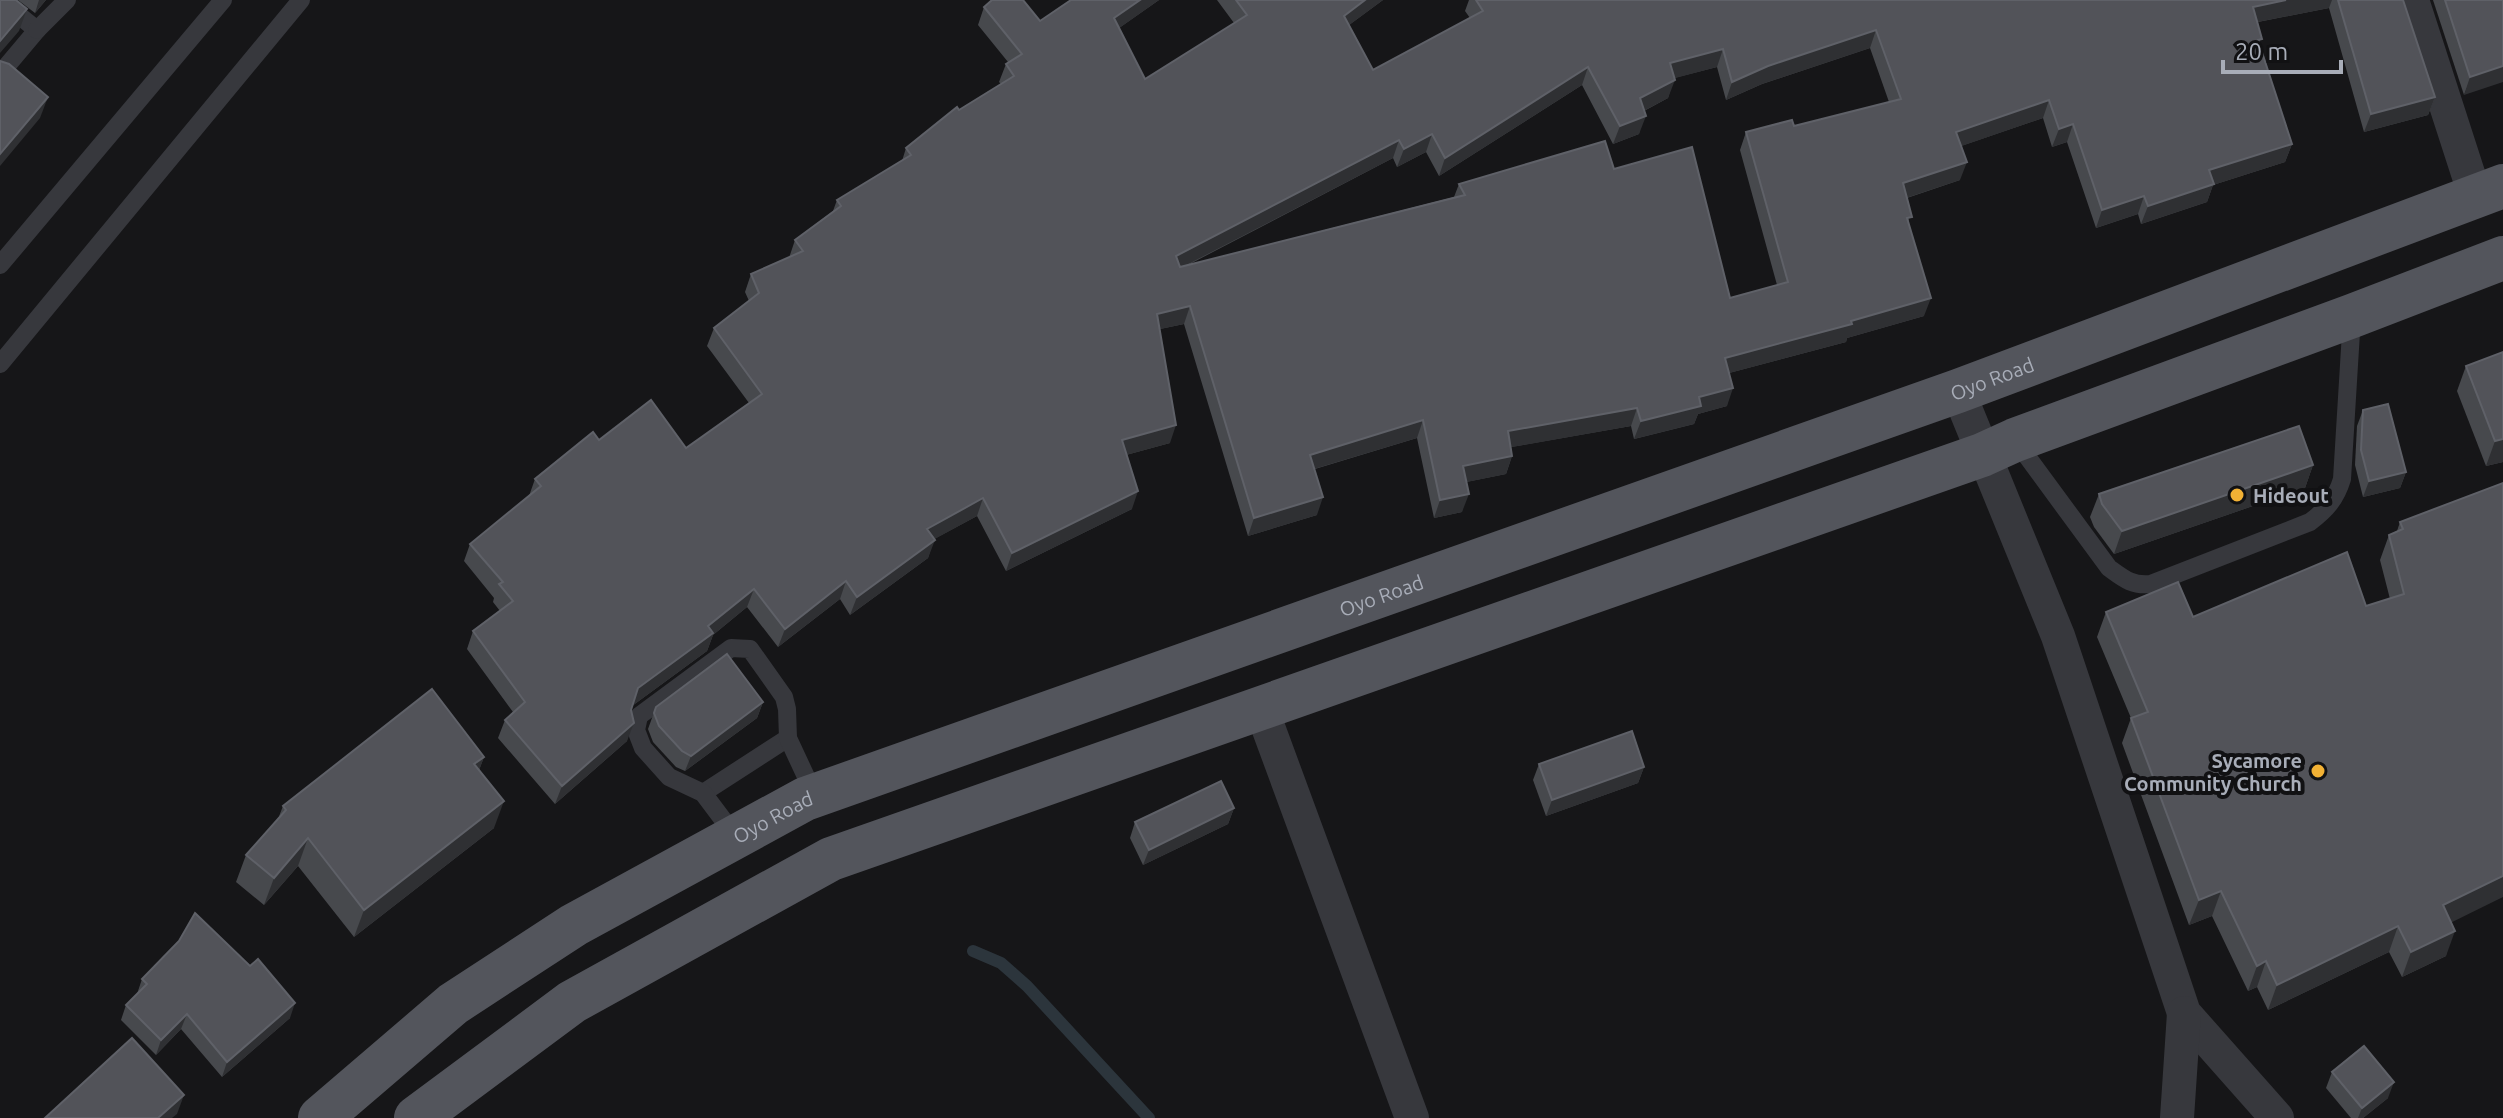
<svg xmlns="http://www.w3.org/2000/svg" width="2503" height="1118" viewBox="0 0 2503 1118" font-family="Ubuntu,sans-serif">
<style>
.lines{fill:none;stroke-linecap:round;stroke-linejoin:round}
.stream{stroke:#2c353c;stroke-width:12}
.service{stroke:#37383d;stroke-width:18}
.minor{stroke:#37383d;stroke-width:34}
.primary{stroke:#53555c;stroke-width:44}
.wall{fill:#47494d;fill-rule:evenodd}
.shaded-wall{fill:#2f3033}
.building{fill:#525359;stroke:#5f6168;stroke-width:2;fill-rule:evenodd}
.poi-dot{fill:#f2b134;stroke:#111113;stroke-width:3}
.labels{text-anchor:middle;dominant-baseline:central;stroke-width:8;stroke-linejoin:round;paint-order:stroke}
.street-label{font-size:20px;fill:#a8adb8;stroke:#111113}
.poi-label{font-size:20px;font-weight:bold;fill:#a8adb8;stroke:#111113;text-anchor:start}
</style>
<rect width="100%" height="100%" fill="#161618"/>
<g class="lines">
<path class="stream" d="M973,951L1001,963L1027,986L1149,1118"/>
<g class="service">
<path d="M0,0L37,30L0,74"/>
<path d="M37,30L67,0"/>
<path d="M0,265L223,0"/>
<path d="M0,364L301,0"/>
<path d="M2015,440L2109,568C2124,579 2132,586 2151,584L2310,522C2326,510 2336,499 2342,479L2352,316"/>
<path d="M703,793L788,738"/>
<path d="M736,837L703,793L669,777L643,748L636,730L639,716L731,648L750,649L784,697L787,709L788,738L815,796"/>
</g>
<g class="minor">
<path d="M2412,0L2475,195"/>
<path d="M1958,391L2058,636L2184,1013L2277,1118"/>
<path d="M1261,708L1412,1118"/>
<path d="M2177,1118L2184,1013"/>
</g>
<g class="primary">
<path id="s1" d="M320,1118L453,1004L574,925L805,799L1958,391L2503,186"/>
<path d="M416,1118L572,1002L831,859L1982,455L2015,440L2352,316L2503,258"/>
</g>
</g>
<g class="wall">
<path d="M18,0H46L35,13Z"/>
<path d="M1071,0H1159L1119,28L1145,79L1234,23L1217,0H1383L1349,25L1373,70L1470,18L1465,11L1469,0H2403L2435,97L2428,115L2364,132L2329,8L2258,22L2260,45L2292,144L2285,162L2213,185L2207,202L2141,224L2138,214L2096,228L2067,142L2052,147L2043,118L1961,146L1960,180L1907,198L1909,225L1924,316L1847,338L1846,342L1729,373L1727,406L1698,414L1694,424L1634,439L1631,426L1511,447L1512,456L1506,474L1466,482L1462,512L1434,518L1417,438L1315,469L1317,515L1248,536L1184,324L1160,329L1170,443L1126,455L1132,509L1006,571L977,516L934,539L928,558L850,615L840,599L778,647L747,607L713,635L707,651L632,706L627,741L555,804L498,738L505,720L513,712L467,649L473,631L500,611L493,602L494,598L464,561L470,544L529,496L535,479L599,440L686,448L749,403L707,346L714,328L749,301L745,292L751,274L789,258L795,240L833,211L837,200L902,161L906,148L959,110L1001,84L999,82L1006,64L1008,62L978,25L984,7L1040,21ZM1870,48L1889,102L1794,126L1746,132L1740,150L1777,285L1730,298L1614,169L1459,184L1454,197L1188,265L1393,158L1397,167L1426,152L1439,176L1582,85L1613,144L1639,134L1644,111L1668,98L1674,78L1717,67L1726,100L1762,84Z"/>
<path d="M2433,0H2503L2464,95Z"/>
<path d="M2503,352V462L2486,466L2457,391L2466,366Z"/>
<path d="M2363,410L2406,472L2400,488L2363,497L2355,465L2357,426Z"/>
<path d="M2313,465L2305,488L2114,554L2094,527L2090,517L2099,494Z"/>
<path d="M2503,483L2446,956L2402,977L2389,952L2268,1010L2257,987L2248,991L2212,916L2189,925L2122,743L2131,718L2097,637L2106,612L2193,617L2366,606L2390,599L2380,560L2389,535L2397,531L2400,522Z"/>
<path d="M763,702L757,718L685,771L676,767L653,742L648,729L656,707Z"/>
<path d="M484,757L479,770L494,828L354,937L298,866L264,905L236,882L246,855L278,819L283,806Z"/>
<path d="M1539,764L1644,767L1638,783L1546,816L1533,780Z"/>
<path d="M1234,808L1228,824L1143,865L1130,838L1135,822Z"/>
<path d="M142,979L290,1018L222,1077L181,1029L156,1055L121,1020L126,1005L137,994Z"/>
<path d="M2332,1072L2388,1098L2363,1118H2351L2326,1088Z"/>
</g>
<g class="shaded-wall">
<path d="M39,0H46L35,13Z"/>
<path d="M1140,0H1159L1108,36L1114,18Z"/>
<path d="M1365,0H1383L1337,34L1344,16Z"/>
<path d="M2286,0H2332L2329,8L2247,24L2253,7Z"/>
<path d="M27,9L19,31L0,53V41Z"/>
<path d="M1876,30L1870,48L1762,84L1726,100L1732,82L1768,66Z"/>
<path d="M1723,49L1717,67L1664,81L1670,63Z"/>
<path d="M2503,66V82L2464,95L2470,77Z"/>
<path d="M1588,67L1582,85L1439,176L1445,158Z"/>
<path d="M1675,80L1668,98L1634,116L1640,98Z"/>
<path d="M48,97L40,118L0,166V154Z"/>
<path d="M2435,97L2428,115L2364,132L2371,114Z"/>
<path d="M2049,100L2043,118L1950,150L1956,132Z"/>
<path d="M1646,116L1639,134L1613,144L1620,126Z"/>
<path d="M2073,124L2067,142L2052,147L2059,129Z"/>
<path d="M1432,134L1426,152L1397,167L1404,149Z"/>
<path d="M1399,140L1393,158L1169,274L1176,256Z"/>
<path d="M2292,144L2285,162L2213,185L2207,202L2141,224L2148,206L2209,170Z"/>
<path d="M1967,162L1960,180L1897,201L1903,183Z"/>
<path d="M2144,196L2138,214L2096,228L2102,210Z"/>
<path d="M1931,298L1924,316L1847,338L1846,342L1718,376L1725,358Z"/>
<path d="M1190,306L1184,324L1151,331L1157,314Z"/>
<path d="M1733,388L1727,406L1698,414L1694,424L1634,439L1641,421L1699,397Z"/>
<path d="M1637,408L1631,426L1501,449L1508,431Z"/>
<path d="M1423,420L1417,438L1304,472L1310,455Z"/>
<path d="M1176,425L1170,443L1115,458L1122,440Z"/>
<path d="M2503,439V462L2486,466L2495,441Z"/>
<path d="M1512,456L1506,474L1457,484L1463,466Z"/>
<path d="M2313,465L2305,488L2114,554L2122,531Z"/>
<path d="M2406,472L2400,488L2363,497L2369,481Z"/>
<path d="M1138,491L1132,509L1006,571L1012,553Z"/>
<path d="M1469,494L1462,512L1434,518L1440,500Z"/>
<path d="M1323,497L1317,515L1248,536L1254,518Z"/>
<path d="M983,498L977,516L920,547L927,529Z"/>
<path d="M935,540L928,558L850,615L857,597Z"/>
<path d="M846,581L840,599L778,647L785,629Z"/>
<path d="M754,589L747,607L713,635L707,651L632,706L638,688L708,626Z"/>
<path d="M763,702L757,718L685,771L691,756Z"/>
<path d="M634,723L627,741L555,804L562,786Z"/>
<path d="M484,757L474,784V764Z"/>
<path d="M1644,767L1638,783L1546,816L1552,800Z"/>
<path d="M504,801L494,828L354,937L364,910Z"/>
<path d="M1234,808L1228,824L1143,865L1149,850Z"/>
<path d="M308,838L298,866L264,905L274,878Z"/>
<path d="M2503,876V897L2434,931L2443,905Z"/>
<path d="M2221,891L2212,916L2189,925L2199,900Z"/>
<path d="M2398,926L2389,952L2268,1010L2277,985Z"/>
<path d="M2455,931L2446,956L2402,977L2411,952Z"/>
<path d="M2266,961L2257,987L2248,991L2257,966Z"/>
<path d="M295,1003L290,1018L222,1077L227,1062Z"/>
<path d="M187,1014L181,1029L156,1055L161,1040Z"/>
<path d="M2394,1082L2388,1098L2363,1118H2358L2362,1108Z"/>
<path d="M184,1095L177,1114L172,1118H158Z"/>
</g>
<g class="building">
<path d="M0,0H16L27,9L0,41Z"/>
<path d="M992,0H1023L1040,21L1071,0H1140L1114,18L1145,79L1247,15L1236,0H1365L1344,16L1373,70L1483,11L1476,0H2286L2253,7L2262,39L2258,40L2292,144L2209,170L2214,184L2148,206L2144,196L2102,210L2073,124L2059,129L2049,100L1956,132L1967,162L1903,183L1912,217L1907,218L1931,298L1851,321L1852,324L1725,358L1733,388L1699,397L1701,406L1641,421L1637,408L1508,431L1512,456L1463,466L1469,494L1440,500L1423,420L1310,455L1323,497L1254,518L1190,306L1157,314L1176,425L1122,440L1138,491L1012,553L983,498L927,529L935,540L857,597L846,581L785,629L754,589L708,626L713,633L638,688L631,710L634,723L562,786L505,720L525,702L473,631L513,601L499,584L503,582L470,544L541,486L535,479L593,432L599,440L651,400L686,448L762,394L714,328L759,293L751,274L803,251L795,240L841,206L837,200L911,155L906,148L957,107L959,110L1014,76L1006,64L1022,54L984,7ZM1876,30L1901,99L1794,126L1792,120L1746,132L1788,282L1730,298L1692,147L1614,169L1605,141L1459,184L1465,195L1180,267L1176,256L1399,140L1404,149L1432,134L1445,158L1588,67L1620,126L1646,116L1640,98L1675,80L1670,63L1723,49L1732,82L1768,66Z"/>
<path d="M2338,0H2403L2435,97L2371,114Z"/>
<path d="M2445,0H2503V66L2470,77Z"/>
<path d="M0,61L9,64L48,97L0,154Z"/>
<path d="M2503,352V439L2495,441L2466,366Z"/>
<path d="M2388,404L2406,472L2369,481L2361,450L2363,410Z"/>
<path d="M2299,426L2313,465L2122,531L2102,504L2099,494Z"/>
<path d="M2503,483V876L2443,905L2455,931L2411,952L2398,926L2277,985L2266,961L2257,966L2221,891L2199,900L2131,718L2148,712L2106,612L2178,582L2193,617L2347,552L2366,606L2404,594L2389,535L2403,529L2400,522Z"/>
<path d="M727,654L763,702L691,756L682,751L659,726L654,713L656,707Z"/>
<path d="M432,689L484,757L474,764L504,801L364,910L308,838L274,878L246,855L286,810L283,806Z"/>
<path d="M1632,731L1644,767L1552,800L1539,764Z"/>
<path d="M1221,781L1234,808L1149,850L1135,822Z"/>
<path d="M195,913L250,966L258,959L295,1003L227,1062L187,1014L161,1040L126,1005L147,984L142,979L179,941Z"/>
<path d="M132,1038L184,1095L158,1118H45Z"/>
<path d="M2364,1046L2394,1082L2362,1108L2332,1072Z"/>
</g>
<g class="poi-dot">
<circle cx="2237" cy="495" r="8"/>
<circle cx="2318" cy="771" r="8"/>
</g>
<g class="labels">
<g class="street-label">
<text stroke="none"><textPath href="#s1" startOffset="1842">Oyo Road</textPath></text>
<text stroke="none"><textPath href="#s1" startOffset="1194">Oyo Road</textPath></text>
<text stroke="none"><textPath href="#s1" startOffset="546">Oyo Road</textPath></text>
</g>
<g class="poi-label">
<text x="2253" y="495">Hideout</text>
<text x="2302" y="760" text-anchor="end">Sycamore<tspan x="2302" dy="23">Community Church</tspan></text>
</g>
</g>
<path d="M2223 60v12h118v-12" fill="none" stroke="#a8adb8" stroke-width="4"/>
<text x="2235" y="60" font-size="24" fill="#a8adb8" stroke="#111113" stroke-width="6" paint-order="stroke">20 m</text>
</svg>
